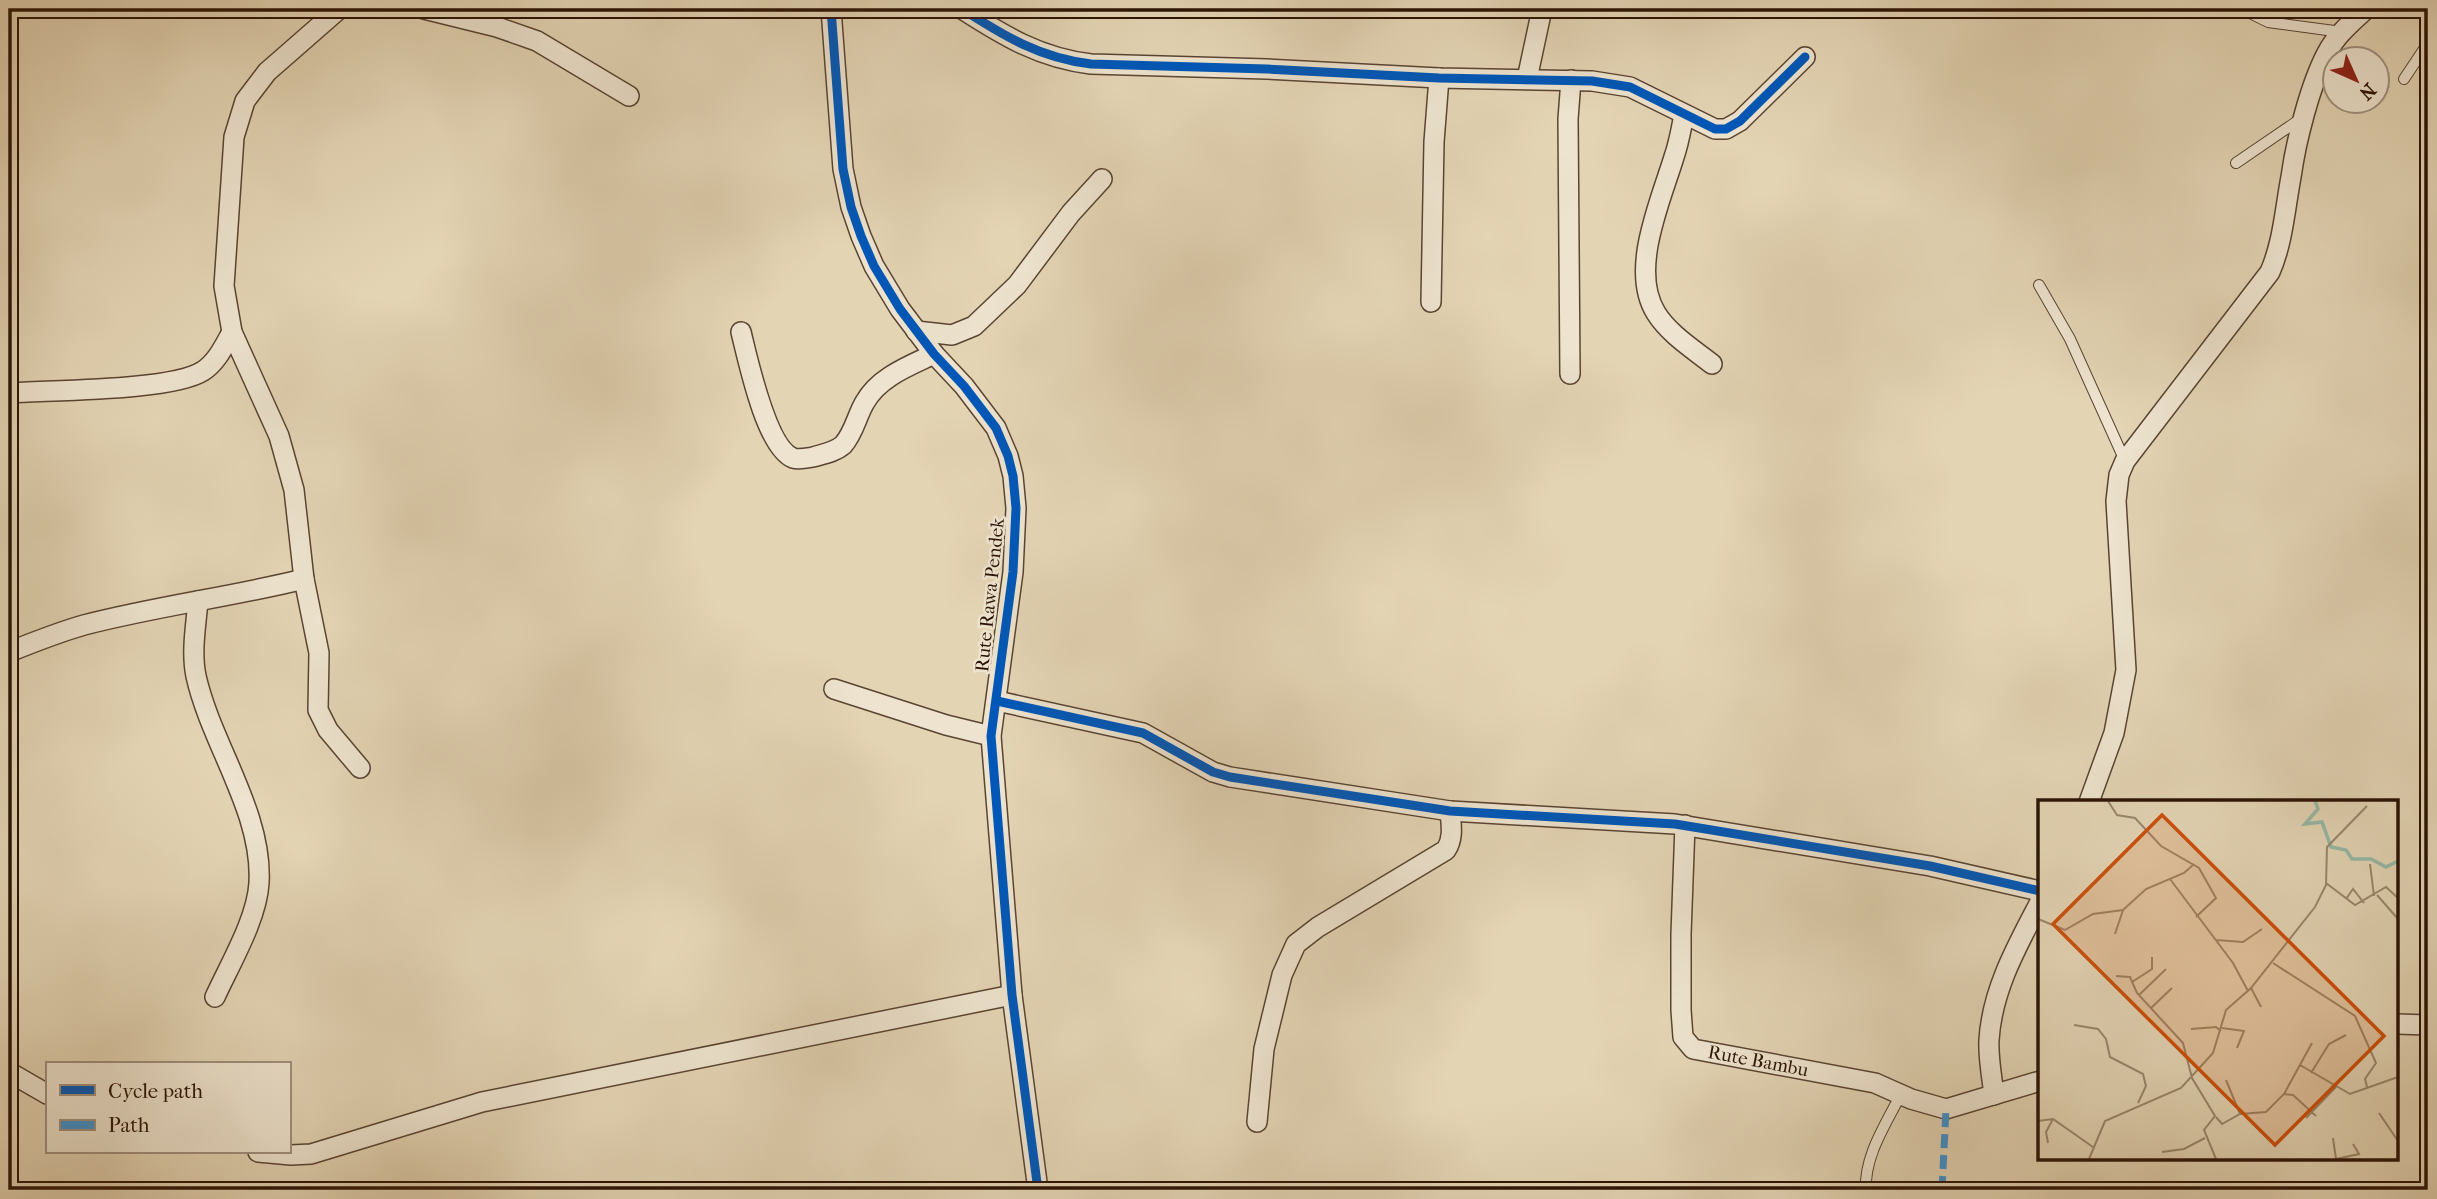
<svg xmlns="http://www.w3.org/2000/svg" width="2437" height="1199" viewBox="0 0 2437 1199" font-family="'IM FELL French Canon',serif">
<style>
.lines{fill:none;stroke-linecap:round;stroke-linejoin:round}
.lane-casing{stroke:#5a4432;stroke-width:12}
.street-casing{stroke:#5a4432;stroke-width:22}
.lane{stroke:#ede3ce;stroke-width:10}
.street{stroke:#ede3ce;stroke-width:19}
.quiet{stroke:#3c93d1;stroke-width:7;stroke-dasharray:14 7;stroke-linecap:butt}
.cycleway-casing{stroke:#ede3ce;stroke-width:13}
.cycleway{stroke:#0057b8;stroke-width:9}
.labels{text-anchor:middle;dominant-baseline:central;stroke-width:5;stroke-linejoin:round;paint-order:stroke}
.street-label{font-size:19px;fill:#2c1406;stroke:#ede3ce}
.inset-river{fill:none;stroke:#96b9a8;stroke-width:3.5}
.inset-road{fill:none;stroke:#9a876e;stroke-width:2}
.view{fill:#cc4f0b;fill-opacity:0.15;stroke:#cc4f0b;stroke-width:3.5}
.inset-edge{fill:none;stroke:#2c1406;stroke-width:3.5}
</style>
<rect width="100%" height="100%" fill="#e3d4b4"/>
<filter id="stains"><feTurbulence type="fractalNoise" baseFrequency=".00286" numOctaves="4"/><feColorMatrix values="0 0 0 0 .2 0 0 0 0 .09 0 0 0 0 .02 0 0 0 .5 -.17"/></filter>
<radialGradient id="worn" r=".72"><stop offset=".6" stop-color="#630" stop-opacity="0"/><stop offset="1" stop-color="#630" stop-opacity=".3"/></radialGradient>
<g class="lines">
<g class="lane-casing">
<g id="lane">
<path d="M2242,9L2268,22L2342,32"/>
<path d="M2404,79L2428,43"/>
<path d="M2236,163L2302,118"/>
<path d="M2039,285L2070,339L2125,461"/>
<path d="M1866,1190C1864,1156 1886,1124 1901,1094"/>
</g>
</g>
<g class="street-casing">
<g id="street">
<path d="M339,9L267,72L245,101L234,137L224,286L232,332L279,436L294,490L304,579L319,653L318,710L328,730L360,768"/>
<path d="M424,9L497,27L537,41L629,96"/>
<path d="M831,9L843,169L851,207L861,236L874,266L900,309L934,354L964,386L996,428L1008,456L1013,476L1016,508L1013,572L991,736L1012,995L1038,1190"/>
<path d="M962,9C1004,36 1040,58 1091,64L1267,69L1439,78L1592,81L1630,87L1715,129H1726L1740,121L1805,57"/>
<path d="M1527,79L1542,9"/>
<path d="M1684,115C1681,129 1679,143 1674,157C1661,200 1629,270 1656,313C1669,334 1693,349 1712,364"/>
<path d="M1431,302L1434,142L1439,78"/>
<path d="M916,331L952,335L974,326L1017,285L1071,213L1102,179"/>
<path d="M741,332C748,360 766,447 793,458C799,460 807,458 813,457C823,454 835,452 843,445C854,433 857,415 865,402C879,377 909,366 934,354"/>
<path d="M1570,374L1568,119L1571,80"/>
<path d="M9,393C51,390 172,391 203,371C217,362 224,346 232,332"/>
<path d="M198,601C196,625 191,652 196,676C211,744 263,812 259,883C257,919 230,964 215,997"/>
<path d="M9,652C34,642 59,632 84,625C157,606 231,597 304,579"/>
<path d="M834,689L946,725L991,736"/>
<path d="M997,701L1143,733L1213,772L1230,777L1450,811L1675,824L1930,866L2040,891"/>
<path d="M2089,802L2114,733L2126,670L2116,501L2119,475L2125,461L2270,272C2283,242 2285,209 2291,177C2296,141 2310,85 2327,53C2336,35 2352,22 2366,9"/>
<path id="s1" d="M1685,825L1681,934V1010L1683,1037L1693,1049L1875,1083L1911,1099L1946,1109L2040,1081"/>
<path d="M2397,1024L2428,1025"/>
<path d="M9,1072L47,1094"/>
<path d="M1994,1095C1992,1077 1988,1058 1989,1040C1992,990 2017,946 2040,902"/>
<path d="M1257,1122L1264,1049L1282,975L1296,944L1318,927L1446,850C1454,838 1451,824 1450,811"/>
<path d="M258,1152L291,1155L311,1154L482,1102L1012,995"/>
</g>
</g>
<use href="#lane" class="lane"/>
<use href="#street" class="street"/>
<path class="quiet" d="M1942,1190L1946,1109"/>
<g class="cycleway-casing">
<g id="cycleway">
<path d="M831,9L843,169L851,207L861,236L874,266L900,309L934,354L964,386L996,428L1008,456L1013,476L1016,508L1013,572L991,736L1012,995L1038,1190"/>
<path d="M962,9C1004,36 1040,58 1091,64L1267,69L1439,78L1592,81L1630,87L1715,129H1726L1740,121L1805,57"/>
<path d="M997,701L1143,733L1213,772L1230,777L1450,811L1675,824L1930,866L2040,891"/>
</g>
</g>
<use href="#cycleway" class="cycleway"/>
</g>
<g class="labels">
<g class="street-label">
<text transform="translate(990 595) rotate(-84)">Rute Rawa Pendek</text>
<text stroke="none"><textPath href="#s1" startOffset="294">Rute Bambu</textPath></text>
</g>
</g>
<g transform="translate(2038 800)">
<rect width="360" height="360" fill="#e3d4b4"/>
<path class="inset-river" d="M277,1L280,9L267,24L284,22L293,47L308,50L314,59H333L348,67L360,61"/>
<path class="inset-road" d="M70,1L79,15L97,18L123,46L161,68L178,98L158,117M332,64L336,96M132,79L195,163L210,191M288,83L317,105L348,87L360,98M339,95L360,119M308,99L315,89L326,103M0,119L27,130L55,114L85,110L108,89L146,73L155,65M77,134L85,110M178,140L205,142L224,129M235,163L317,216L338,263L327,279L329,287M78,176L92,177L99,193L145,243L154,278L177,316L166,330L178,359M94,182L114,169V157M213,188L223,207M101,195L128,169M113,208L134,188M36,225L60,229L68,239L72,257L105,274L108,286L100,303M184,228L206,231L199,248M153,229L178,227L183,231M262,265L312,294L360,277M273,273L291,244L308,235M188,280L202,314M246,294L255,295L278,316M341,313L360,341M178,317L184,324L202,314L228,312L246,294L274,243M268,318L298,287M0,321L15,319L55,347M295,338L298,359L321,354L315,344M10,343L8,332L15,319M124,352L146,349L167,338M51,359L67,321L143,288L175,253L188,210L213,188L277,107L288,85L289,47L329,6"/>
<path class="view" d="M124,15L346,236L237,345L15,124Z"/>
<rect width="360" height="360" class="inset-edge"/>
</g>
<rect width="2437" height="1199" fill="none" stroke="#e3d4b4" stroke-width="35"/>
<rect x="10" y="10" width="2416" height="1178" fill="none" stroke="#2c1406" stroke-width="3.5"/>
<rect x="18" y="18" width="2402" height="1164" fill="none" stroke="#2c1406" stroke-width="2"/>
<rect x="46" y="1062" width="245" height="91" fill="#ede3ce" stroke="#a0907e" stroke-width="2"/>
<rect x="60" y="1085" width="35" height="10" fill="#0057b8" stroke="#a0907e" stroke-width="2"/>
<text x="108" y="1098" font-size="21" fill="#2c1406">Cycle path</text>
<rect x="60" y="1120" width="35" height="10" fill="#3c93d1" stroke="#a0907e" stroke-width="2"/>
<text x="108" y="1132" font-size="21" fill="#2c1406">Path</text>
<g transform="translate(2356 80) rotate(135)"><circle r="33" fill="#ede3ce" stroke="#a0907e" stroke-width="2"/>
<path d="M0-5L12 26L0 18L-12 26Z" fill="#8f2418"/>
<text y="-10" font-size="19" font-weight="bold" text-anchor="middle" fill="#2c1406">N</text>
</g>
<rect width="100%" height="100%" filter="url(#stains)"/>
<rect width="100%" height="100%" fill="url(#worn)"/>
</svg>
